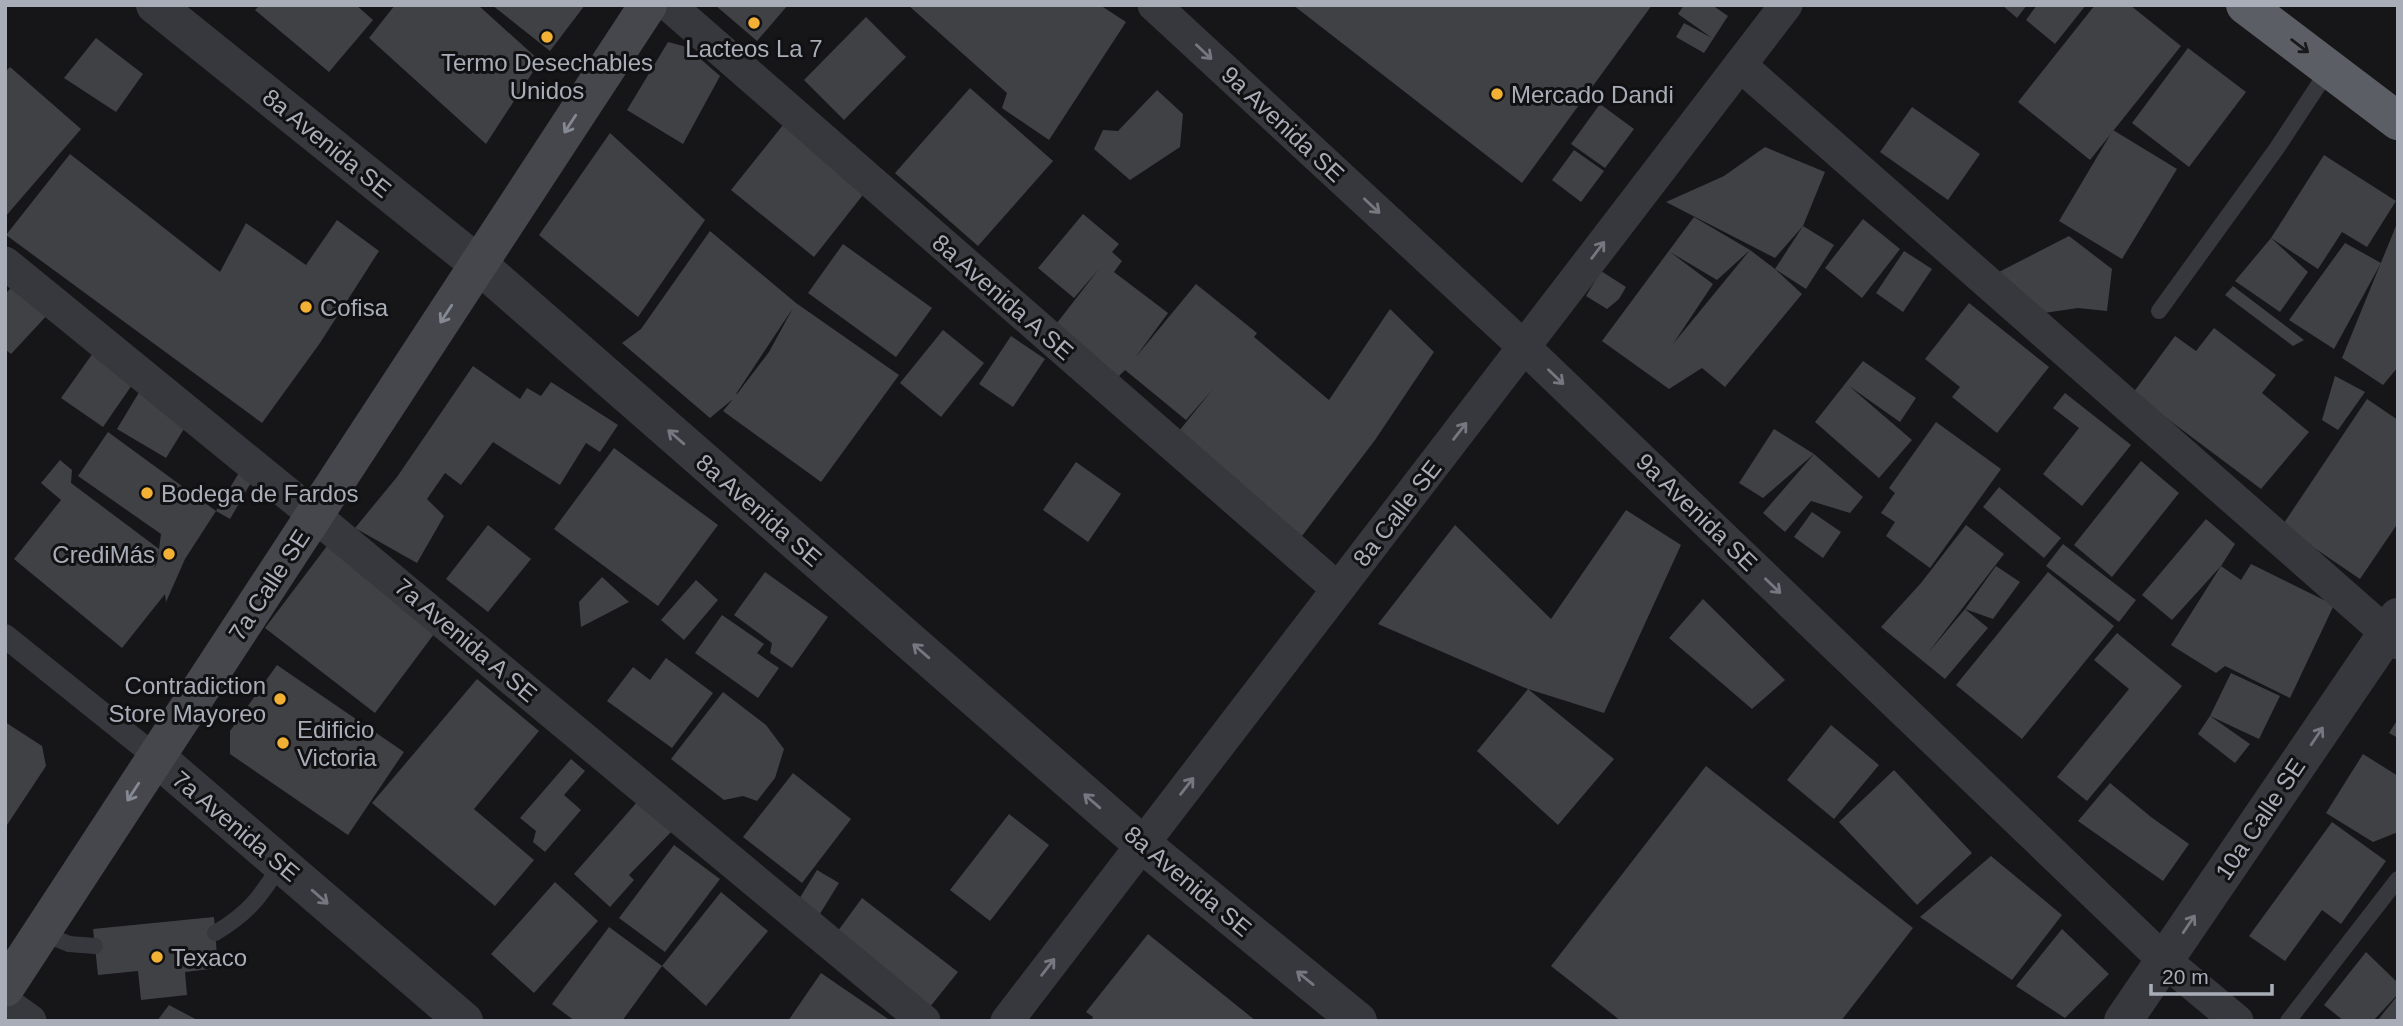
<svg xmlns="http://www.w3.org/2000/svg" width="2403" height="1026" viewBox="0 0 2403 1026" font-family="Helvetica,sans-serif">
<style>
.building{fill:#404145;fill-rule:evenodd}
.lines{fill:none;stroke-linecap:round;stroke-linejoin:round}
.service{stroke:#37383d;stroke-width:16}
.pedestrian{stroke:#37383d;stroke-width:24}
.minor{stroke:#37383d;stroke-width:33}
.tertiary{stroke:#37383d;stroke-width:38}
.secondary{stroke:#45474d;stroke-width:38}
.trunk{stroke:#5b5e65;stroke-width:38}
.oneway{stroke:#18191b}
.oneway2{stroke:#757881}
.oneway3{stroke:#858993}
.poi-dot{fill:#f2b134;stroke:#111113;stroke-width:2.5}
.labels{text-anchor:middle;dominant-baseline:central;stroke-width:6;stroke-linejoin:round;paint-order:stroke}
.poi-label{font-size:24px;fill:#a8adb8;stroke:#111113;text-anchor:start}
.street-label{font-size:24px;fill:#a8adb8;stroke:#111113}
</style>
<rect width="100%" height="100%" fill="#161618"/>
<g class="building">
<path d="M260,5H356L373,20L329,72L255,10Z"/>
<path d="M395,5H478L540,61L486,144L369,38Z"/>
<path d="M492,5H585L550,51Z"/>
<path d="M715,5H788L757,41Z"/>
<path d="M908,5H1100L1126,22L1049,140L1002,108L1007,93Z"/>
<path d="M1293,5H1652L1522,183Z"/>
<path d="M1684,5H1712L1728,16L1704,53L1676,37L1684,23L1712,38L1678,14Z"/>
<path d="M2002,5H2027L2017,18Z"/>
<path d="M2037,5H2086L2055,44L2026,20Z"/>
<path d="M2095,5H2130L2181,46L2090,160L2018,102Z"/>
<path d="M866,17L906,57L844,120L804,80Z"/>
<path d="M96,38L143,74L116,112L64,78Z"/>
<path d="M668,42L687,47L720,76L683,144L627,110Z"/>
<path d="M2188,48L2246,92L2189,167L2132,123Z"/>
<path d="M10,67L81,129L5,217V72Z"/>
<path d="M970,88L1053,161L978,246L895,173Z"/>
<path d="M1157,90L1183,114L1180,147L1130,180L1094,149L1103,130L1118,131Z"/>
<path d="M1600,104L1634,129L1605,168L1571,144Z"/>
<path d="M1912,107L1980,154L1948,200L1880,152Z"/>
<path d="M783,125L866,191L814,257L731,190Z"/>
<path d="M2113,130L2177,169L2122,259L2059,221Z"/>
<path d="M610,133L705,220L638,317L539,235Z"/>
<path d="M1765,147L1825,172L1803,226L1775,258L1666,202L1724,176Z"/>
<path d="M1574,150L1604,171L1581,202L1552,180Z"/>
<path d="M70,154L220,272L246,223L306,265L337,220L379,251L320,343L262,423L6,235Z"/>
<path d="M2324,155L2396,201L2367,247L2342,232L2318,269L2271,238Z"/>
<path d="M1083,214L1119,244L1112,252L1122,261L1114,272L1168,313L1135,358L1196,284L1257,333L1254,337L1329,400L1390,309L1434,352L1375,440L1302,536L1179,431L1213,389L1186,420L1125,370L1117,378L1053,328L1099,269L1074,298L1038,268Z"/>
<path d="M1694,217L1750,250L1775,269L1802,294L1725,387L1702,368L1669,389L1602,341ZM1750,250L1673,344L1713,284L1670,252L1717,280Z"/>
<path d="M1863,219L1900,249L1862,298L1825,268Z"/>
<path d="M2398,221V367L2383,385L2342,358Z"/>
<path d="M1803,226L1834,245L1806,289L1775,269Z"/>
<path d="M710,231L796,303L899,375L821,482L723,411L733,399L710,418L622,343L641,329ZM793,308L769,352L737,394H736Z"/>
<path d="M2069,236L2112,269L2107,311L2078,308L2044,313L1995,274Z"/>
<path d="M2271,238L2308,272L2280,312L2235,281Z"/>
<path d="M2345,243L2381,263L2334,349L2289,320Z"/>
<path d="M843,244L932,308L896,357L808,293Z"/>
<path d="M1904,251L1932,269L1903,312L1876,293Z"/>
<path d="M1601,271L1626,287L1619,299L1607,309L1586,296Z"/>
<path d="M19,280L51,311L11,354L5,349V294Z"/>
<path d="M2233,286L2304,340L2293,346L2225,295Z"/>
<path d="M1969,303L2049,367L1997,433L1952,397L1960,387L1925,359Z"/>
<path d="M2214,328L2276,375L2262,393L2309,432L2261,489L2133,393L2175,336L2196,351Z"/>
<path d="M943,330L984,363L941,417L900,383Z"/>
<path d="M1011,336L1045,359L1013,407L979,384Z"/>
<path d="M93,353L134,382L103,427L61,398Z"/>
<path d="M1863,361L1916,398L1900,422L1849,386L1912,440L1879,478L1815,422Z"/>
<path d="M473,366L520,399L527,388L541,396L551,382L618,425L600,452L586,443L560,485L493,442L461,485L445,473L427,499L444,516L417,563L355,528L397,477Z"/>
<path d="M2335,376L2365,392L2338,430L2322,420Z"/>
<path d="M141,389L190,419L166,458L117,429Z"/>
<path d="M2065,393L2131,445L2082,506L2043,474L2079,428L2053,408Z"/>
<path d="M2367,399L2398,420V523L2360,579L2282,526Z"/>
<path d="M1936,422L2001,469L1930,568L1886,536L1895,522L1881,513L1895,493L1889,488Z"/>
<path d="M1774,429L1814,454L1763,498L1739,483Z"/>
<path d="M108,432L216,511L185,559L166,602L165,594L122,648L14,559L61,500L41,483L60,460L72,470L71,483L159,549L154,569L157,562L159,549L161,534L78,476Z"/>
<path d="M614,448L718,525L658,606L554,529Z"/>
<path d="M1814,454L1863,497L1850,513L1811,501L1785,532L1763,513Z"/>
<path d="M2141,461L2179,493L2112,577L2074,545Z"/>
<path d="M1076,462L1121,494L1088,542L1043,510Z"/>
<path d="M240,471L253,479L230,519L216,511Z"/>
<path d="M1999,487L2061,538L2044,558L1983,507Z"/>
<path d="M1626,510L1681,545L1604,713L1528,689L1614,759L1558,825L1477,751L1528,689L1378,624L1455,525L1551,619Z"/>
<path d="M1812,512L1841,532L1823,558L1794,537Z"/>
<path d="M2206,519L2235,544L2221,566L2172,620L2142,595Z"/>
<path d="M488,525L531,559L488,612L446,579Z"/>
<path d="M1966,525L2004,554L1928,653L1965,609L1996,566L2020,582L1993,619L1965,609L1988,628L1945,679L1881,627L1921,583Z"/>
<path d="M2063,544L2136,600L2119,622L2046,566Z"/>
<path d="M327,546L437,630L375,713L265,628Z"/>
<path d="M2251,564L2334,605L2290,698L2225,666L2216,673L2171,645L2221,566L2241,580Z"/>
<path d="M765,572L828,617L792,668L770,653L772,643L734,615Z"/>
<path d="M2048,572L2114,626L2022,739L1956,685Z"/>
<path d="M602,577L629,602L581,627L579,602Z"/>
<path d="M696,580L718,600L684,640L661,620Z"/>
<path d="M1703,599L1785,680L1752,709L1669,638Z"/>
<path d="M722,615L764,644L757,653L779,668L758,698L695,653Z"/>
<path d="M2117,633L2182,686L2087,801L2057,777L2129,689L2094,660Z"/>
<path d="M666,658L713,693L672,748L607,701L633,667L650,680Z"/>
<path d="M277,665L404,752L348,835L230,754V731Z"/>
<path d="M2231,673L2280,696L2259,739L2210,716L2250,744L2235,763L2198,734L2210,716Z"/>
<path d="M477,679L539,731L474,809L534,860L495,906L372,803Z"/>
<path d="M723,692L766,725L784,749L775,778L757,801L743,796L724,800L671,759Z"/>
<path d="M2398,719V738L2389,733Z"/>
<path d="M5,722L42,746L46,766L5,828Z"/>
<path d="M1831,725L1879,765L1834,819L1787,780Z"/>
<path d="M2363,754L2398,776V832L2373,842L2326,813Z"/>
<path d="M571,759L585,771L564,795L581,810L545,852L533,842L536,831L520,818Z"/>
<path d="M1706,766L1913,928L1841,1021H1621L1551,966Z"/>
<path d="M1894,770L1972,853L1917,905L1839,822Z"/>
<path d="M793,773L851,819L802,883L743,837Z"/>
<path d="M2110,783L2151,817L2189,844L2163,881L2078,821Z"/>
<path d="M638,801L673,830L629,875L634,880L610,907L574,874Z"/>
<path d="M1009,814L1049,845L990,921L950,890Z"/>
<path d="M2332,822L2386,861L2341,924L2322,910L2285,961L2249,936Z"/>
<path d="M674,845L720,879L665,952L619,918Z"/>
<path d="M1991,856L2062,915L2012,980L1920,917Z"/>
<path d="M817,870L839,883L818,917L796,904Z"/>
<path d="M555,882L598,921L534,993L491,954Z"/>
<path d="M721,892L768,931L706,1006L662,966Z"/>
<path d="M862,898L958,972L929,1008L835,935Z"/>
<path d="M214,917L218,968L185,972L187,995L141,1000L138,971L98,975L93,929Z"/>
<path d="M609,927L662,966L622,1021H575L552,1004Z"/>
<path d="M2062,929L2109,974L2065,1018L2016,986Z"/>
<path d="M1148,934L1256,1021H1091L1093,1017L1086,1012Z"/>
<path d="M2366,952L2398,983V994L2373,1021H2344L2324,1005Z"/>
<path d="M821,973L853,995L891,1021H788Z"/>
<path d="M2398,995V1021H2377Z"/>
<path d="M169,1005L199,1021H157Z"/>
</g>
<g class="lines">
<g class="service">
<path d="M2159,311L2277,148L2329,69"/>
<path d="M42,933L69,944L95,946"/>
<path d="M215,933C249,913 261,896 281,864"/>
<path d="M2288,1021L2398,879"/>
</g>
<path class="pedestrian" d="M5,636L156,757"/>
<g class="minor">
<path d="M669,5L1338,589"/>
<path d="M1154,5L1524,347L2164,960L2237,1021"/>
<path d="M1740,65L2398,643"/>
<path d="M5,263L314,515L924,1021"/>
<path d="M5,1003L30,1021"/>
<path d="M1007,1021L1786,5"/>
</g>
<g class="tertiary">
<path d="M155,5L478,264L1142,844L1358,1021"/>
<path d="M156,757L464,1021"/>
<path d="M2123,1021L2398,617"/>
</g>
<path class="secondary" d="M5,988L648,5"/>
<path class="trunk" d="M2245,5L2398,121"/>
</g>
<defs><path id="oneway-shaft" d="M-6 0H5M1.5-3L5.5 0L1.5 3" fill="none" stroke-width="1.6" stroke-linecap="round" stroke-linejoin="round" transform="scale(1.75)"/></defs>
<use class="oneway" href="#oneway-shaft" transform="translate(2300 46) rotate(37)"/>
<g class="oneway2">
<use href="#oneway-shaft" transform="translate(1204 52) rotate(43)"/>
<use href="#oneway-shaft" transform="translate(1372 206) rotate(43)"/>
<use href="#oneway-shaft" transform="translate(1598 250) rotate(-53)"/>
<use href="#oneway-shaft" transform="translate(1556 377) rotate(44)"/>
<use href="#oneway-shaft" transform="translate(1460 431) rotate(-52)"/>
<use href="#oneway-shaft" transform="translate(676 437) rotate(-139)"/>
<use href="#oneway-shaft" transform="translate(1773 586) rotate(44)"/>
<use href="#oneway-shaft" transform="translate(921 651) rotate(-139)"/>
<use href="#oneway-shaft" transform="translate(2317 736) rotate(-56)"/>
<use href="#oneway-shaft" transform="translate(1187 786) rotate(-52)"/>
<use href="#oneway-shaft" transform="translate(1092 801) rotate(-139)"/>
<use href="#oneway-shaft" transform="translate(320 897) rotate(41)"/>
<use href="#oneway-shaft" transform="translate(2189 924) rotate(-56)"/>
<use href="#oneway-shaft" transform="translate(1048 967) rotate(-52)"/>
<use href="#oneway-shaft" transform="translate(1305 978) rotate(-141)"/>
</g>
<g class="oneway3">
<use href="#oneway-shaft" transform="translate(570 124) rotate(123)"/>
<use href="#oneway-shaft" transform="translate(446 314) rotate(123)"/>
<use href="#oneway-shaft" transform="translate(133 792) rotate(123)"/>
</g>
<g class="poi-dot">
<circle cx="754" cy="23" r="7"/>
<circle cx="547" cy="37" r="7"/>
<circle cx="1497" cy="94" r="7"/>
<circle cx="306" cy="307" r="7"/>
<circle cx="147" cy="493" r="7"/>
<circle cx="169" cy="554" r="7"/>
<circle cx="280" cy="699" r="7"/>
<circle cx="283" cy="743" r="7"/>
<circle cx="157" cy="957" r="7"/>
</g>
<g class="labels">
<g class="poi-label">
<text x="754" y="48" text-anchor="middle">Lacteos La 7</text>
<text x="547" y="62" text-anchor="middle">Termo Desechables<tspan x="547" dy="28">Unidos</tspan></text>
<text x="1511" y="94">Mercado Dandi</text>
<text x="320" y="307">Cofisa</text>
<text x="161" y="493">Bodega de Fardos</text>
<text x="155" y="554" text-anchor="end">CrediMás</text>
<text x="266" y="685" text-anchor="end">Contradiction<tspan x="266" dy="28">Store Mayoreo</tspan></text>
<text x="297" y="729">Edificio<tspan x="297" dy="28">Victoria</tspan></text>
<text x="171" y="957">Texaco</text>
</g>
<g class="street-label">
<text transform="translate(1283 124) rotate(43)">9a Avenida SE</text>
<text transform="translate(327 143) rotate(39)">8a Avenida SE</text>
<text transform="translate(1003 297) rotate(41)">8a Avenida A SE</text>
<text transform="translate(759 510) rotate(41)">8a Avenida SE</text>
<text transform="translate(1697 512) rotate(44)">9a Avenida SE</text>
<text transform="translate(1397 513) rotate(-52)">8a Calle SE</text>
<text transform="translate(269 585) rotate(-57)">7a Calle SE</text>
<text transform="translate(466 640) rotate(40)">7a Avenida A SE</text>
<text transform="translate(2260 819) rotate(-56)">10a Calle SE</text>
<text transform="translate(236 826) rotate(40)">7a Avenida SE</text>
<text transform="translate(1188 881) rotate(40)">8a Avenida SE</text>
</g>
</g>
<rect width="2403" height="1026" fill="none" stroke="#a8adb8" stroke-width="14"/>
<path d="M2151 984v10h121v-10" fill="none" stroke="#a8adb8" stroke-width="3.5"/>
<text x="2162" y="984" font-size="21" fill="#a8adb8" stroke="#111113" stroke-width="5" paint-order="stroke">20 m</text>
</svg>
